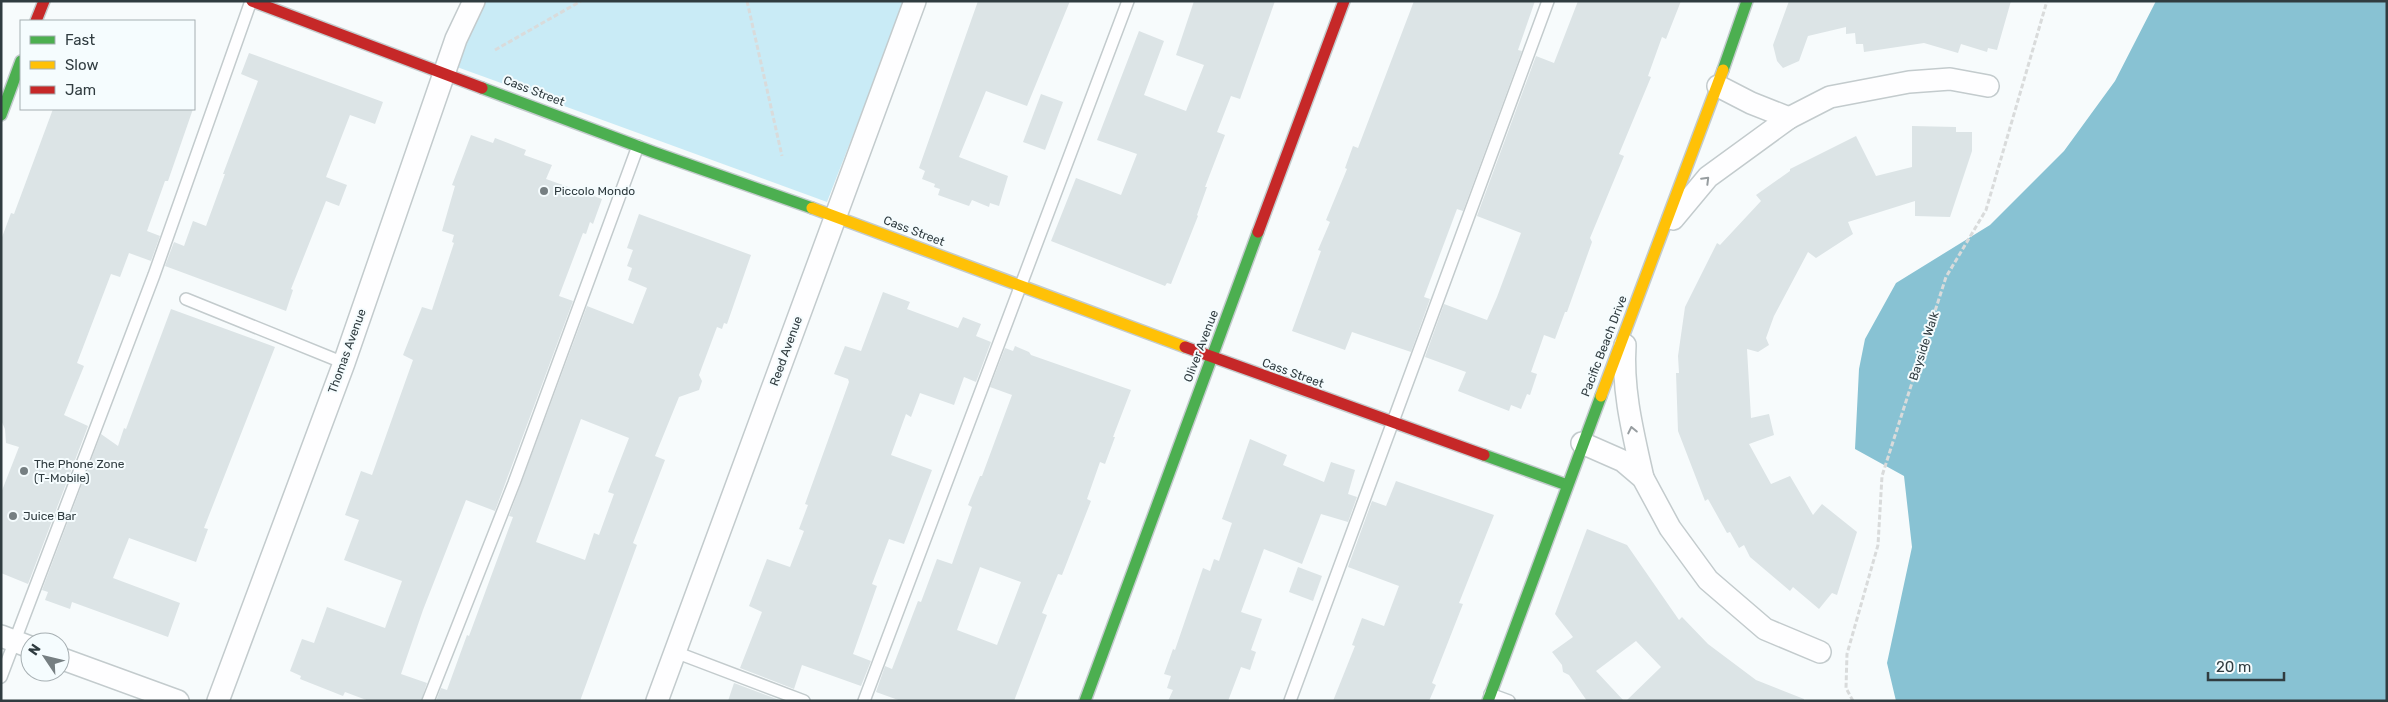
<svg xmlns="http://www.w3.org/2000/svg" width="2388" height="702" viewBox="0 0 2388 702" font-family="Rubik,sans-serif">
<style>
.green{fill:#c9ebf6}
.water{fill:#88c2d3}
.building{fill:#dce4e6;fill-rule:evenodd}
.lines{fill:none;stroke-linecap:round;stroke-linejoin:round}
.lane-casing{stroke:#c3cbcd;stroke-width:14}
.street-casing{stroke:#c3cbcd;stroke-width:24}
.fast-casing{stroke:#c3cbcd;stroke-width:14}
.slow-casing{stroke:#c3cbcd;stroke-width:14}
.jam-casing{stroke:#c3cbcd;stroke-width:14}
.path{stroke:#d9dbdb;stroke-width:3;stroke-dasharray:5 2.5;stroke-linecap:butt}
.lane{stroke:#fefeff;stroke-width:11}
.street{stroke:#fefeff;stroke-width:21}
.fast{stroke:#4caf50;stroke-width:11}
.slow{stroke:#ffc107;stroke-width:11}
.jam{stroke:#c62828;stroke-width:11}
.oneway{stroke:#979da0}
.poi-dot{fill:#767f82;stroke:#f5fcfe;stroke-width:2}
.labels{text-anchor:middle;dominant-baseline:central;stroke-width:4;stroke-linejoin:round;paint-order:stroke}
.street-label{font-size:12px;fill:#303c40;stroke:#f5fcfe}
.poi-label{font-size:12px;fill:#303c40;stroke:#f5fcfe;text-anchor:start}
</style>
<rect width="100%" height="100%" fill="#f7fbfc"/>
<path class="green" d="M482,1H905L827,202L457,67Z"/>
<path class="water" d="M2156,1H2387V701H1896L1887,663L1912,547L1904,476L1855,449L1859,369L1865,339L1896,283L1990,225L2064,151L2115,81Z"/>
<g class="building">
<path d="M978,1H1070L1027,106L986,91L959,157L1008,176L999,206L990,203L989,207L972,200L969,206L938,195L940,189L934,187L935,184L922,179L925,171L919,168Z"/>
<path d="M1194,1H1275L1240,99L1231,96L1217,132L1225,135L1205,187H1207L1197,215L1198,216L1171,284L1167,283L1165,286L1051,241L1076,178L1121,195L1137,154L1097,140L1139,31L1164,41L1144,95L1186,111L1204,65L1176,55Z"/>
<path d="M1414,1H1535L1518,50L1522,51L1463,211L1457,209L1424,297L1430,299L1411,352L1352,332L1345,350L1292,331L1321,251L1318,250L1330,222L1326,220L1347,169L1345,168L1353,146L1358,148Z"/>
<path d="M1578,1H1681L1666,39L1662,37L1648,76L1651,77L1619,154L1624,156L1590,238L1592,242L1567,312H1565L1555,339L1544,335L1531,372L1537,374L1530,395L1527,394L1521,409L1511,405L1509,411L1458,391L1466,372L1425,357L1444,304L1487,320L1497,297L1521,233L1477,216L1536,56L1554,63Z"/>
<path d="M1789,1H2011L1997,50L1988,48L1987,52L1961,44L1958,53L1924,43L1864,52L1863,44H1856L1855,33L1846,34V27L1808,36L1799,61L1783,68L1777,61L1773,45Z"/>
<path d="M249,53L383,102L375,124L350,115L326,177L347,185L339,206L326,201L291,289L293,290L286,311L165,266L174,242L184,246L193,221L206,226L225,174H223L258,81L241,74Z"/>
<path d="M1041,94L1063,102L1045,150L1023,142Z"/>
<path d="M53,109H193L168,181H165L147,231L160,236L151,261L129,253L120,277L111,274L77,363L84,366L64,415L88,426L28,584L1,573V493L19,447L6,443L5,429L1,420V240L11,213L14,214Z"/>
<path d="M1912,126L1956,127V132H1972V151L1950,217L1915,216V201L1848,222L1853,234L1816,258L1808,252L1774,316L1766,338L1769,345L1758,352L1747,349L1751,418L1769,414L1774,435L1749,444L1771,484L1790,476L1813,515L1822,504L1857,532L1837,595L1832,593L1819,609L1793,587L1790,591L1750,557L1744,545L1739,548L1730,532L1727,533L1708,499L1705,501L1678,431L1676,373H1679L1678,356L1685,307L1717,243L1720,245L1761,201L1756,195L1790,171V169L1856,136L1876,176L1912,167Z"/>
<path d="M471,135L493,143L495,138L526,150L524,155L552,165L546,179L602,199L593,224L590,222L586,234L583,233L559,296L573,301L495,511L466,500L423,610L401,674L427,683L421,701H369L345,692L343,696L300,679L301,676L290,671L302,639L314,643L327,607L385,628L402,581L344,560L359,520L345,515L361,471L372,475L413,360L403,355L422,307L432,310L454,243L452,242L454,235L442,231L455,186L452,185Z"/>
<path d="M639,214L751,255L727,324L724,323L722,329L717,327L699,375L702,381L699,390L679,397L655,456L665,460L633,543L637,545L580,701H436L441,688L447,690L467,635L469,636L513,517L509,516L587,306L633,324L647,288L628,280L632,268L627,266L633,250L627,248ZM581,419L629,438L608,492L614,494L599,535L594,533L585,560L536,542Z"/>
<path d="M883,292L910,302L907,309L958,328L963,317L981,324L976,336L991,342L976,382L964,377L954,405L920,393L911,417L906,414L891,455L932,470L904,544L889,539L872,584L877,586L853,654L871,661L861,686L802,665L794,689L740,668L762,612L749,606L767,559L790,567L804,531L799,529L808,505L805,504L849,382L848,379L834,374L845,346L861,351Z"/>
<path d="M171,309L275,347L204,528L208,529L196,562L129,538L113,578L180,603L168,637L72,602L70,609L45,600L48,592L42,590L101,434L118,446L124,428L126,429Z"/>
<path d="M1015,346L1029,352L1031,355L1131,390L1113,437H1115L1105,464L1100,462L1087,499L1091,501L1062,575L1058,574L1042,613L1047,615L1014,701H901L876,692L885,666L892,669L918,601L921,602L937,559L952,564L972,507L968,505L980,476H982L1012,395L990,387L1005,348L1013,351ZM980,567L1021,582L997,645L957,630Z"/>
<path d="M1250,439L1287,455L1283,465L1324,482L1331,462L1355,470L1348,494L1357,497L1348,522L1321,514L1302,564L1264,549L1241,612L1262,619L1251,650L1256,652L1250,670L1241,667L1228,701H1168L1173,690L1167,688L1171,676L1164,674L1173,649L1175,650L1203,568L1210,571L1214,559L1219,561L1232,523L1222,519Z"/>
<path d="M1396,481L1494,515L1459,603L1463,604L1432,683L1436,685L1429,701H1333L1355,646L1352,645L1362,618L1384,626L1399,586L1348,567L1372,501L1386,506Z"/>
<path d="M1587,529L1627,545L1679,620L1682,617L1708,644L1756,680L1804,699V701H1626L1661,667L1636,641L1596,671L1624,701H1587L1569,675L1563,672L1562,665L1552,652L1573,637L1555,614Z"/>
<path d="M1298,567L1322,576L1313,601L1289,592Z"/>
<path d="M734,683L782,701H728Z"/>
</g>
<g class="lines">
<g class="lane-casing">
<g id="lane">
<path d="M186,299L344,363"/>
<path d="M675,652L804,701"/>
<path d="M1,677L154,275L251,1"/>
<path d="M1490,694L1509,701"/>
<path d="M428,701L514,483L638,146"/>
<path d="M864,701L1128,1"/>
<path d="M1290,701L1548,1"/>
</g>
</g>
<g class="street-casing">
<g id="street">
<path d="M1718,86L1751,103L1789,118L1830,97L1909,82L1950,79L1988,86"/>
<path d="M1673,219L1708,177L1789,118"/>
<path d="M1625,345C1622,390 1633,433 1643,478"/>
<path d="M1582,443L1623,461L1643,478L1670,528L1708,580L1765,629L1820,652"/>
<path d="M1,636L30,647"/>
<path d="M60,658L178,701"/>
<path d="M218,701L344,363L456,39L474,1"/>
<path d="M657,701L915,1"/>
</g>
</g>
<g class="fast-casing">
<g id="fast">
<path d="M1723,70L1747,1"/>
<path d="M482,88L653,152L812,208"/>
<path d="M1,115L21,61"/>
<path d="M1484,455L1567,485"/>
<path d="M1085,701L1258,232"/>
<path d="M1488,701L1601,396"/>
</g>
</g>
<g class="slow-casing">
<g id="slow">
<path d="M812,208L1185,347"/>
<path d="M1601,396L1723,70"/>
</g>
</g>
<g class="jam-casing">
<g id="jam">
<path d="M252,1L482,88"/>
<path d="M36,21L44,1"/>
<path d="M1258,232L1344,1"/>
<path d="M1185,347L1484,455"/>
</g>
</g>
<g class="path">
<path d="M747,1L782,156"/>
<path d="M495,50L581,1"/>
<path d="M1853,701L1846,688L1847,654L1878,545L1882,476L1946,277L1986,210L2047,1"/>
</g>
<use href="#lane" class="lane"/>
<use href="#street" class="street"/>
<use href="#fast" class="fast"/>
<use href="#slow" class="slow"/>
<use href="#jam" class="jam"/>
</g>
<defs><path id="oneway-chevron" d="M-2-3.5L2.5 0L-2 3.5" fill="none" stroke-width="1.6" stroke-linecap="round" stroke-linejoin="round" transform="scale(1.25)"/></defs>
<g class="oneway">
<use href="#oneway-chevron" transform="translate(1706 180) rotate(-45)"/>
<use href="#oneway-chevron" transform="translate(1632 430) rotate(-102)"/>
</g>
<g class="poi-dot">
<circle cx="544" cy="191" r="5"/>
<circle cx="24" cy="471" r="5"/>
<circle cx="13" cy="516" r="5"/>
</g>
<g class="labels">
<g class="street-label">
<text transform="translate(534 91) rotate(21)">Cass Street</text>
<text transform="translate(914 231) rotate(21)">Cass Street</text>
<text transform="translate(1201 346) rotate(-69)">Oliver Avenue</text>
<text transform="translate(1604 346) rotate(-69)">Pacific Beach Drive</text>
<text transform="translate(1924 346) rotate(-72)">Bayside Walk</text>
<text transform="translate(347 351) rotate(-70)">Thomas Avenue</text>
<text transform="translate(786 351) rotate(-70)">Reed Avenue</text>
<text transform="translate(1293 373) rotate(20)">Cass Street</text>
</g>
<g class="poi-label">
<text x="554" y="191">Piccolo Mondo</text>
<text x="34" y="464">The Phone Zone<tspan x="34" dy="14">(T-Mobile)</tspan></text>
<text x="23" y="516">Juice Bar</text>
</g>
</g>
<rect width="2388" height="702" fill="none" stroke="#303c40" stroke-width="5"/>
<rect x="20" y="20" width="175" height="90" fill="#f5fcfe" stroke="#a6afb2"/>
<rect x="30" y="36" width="25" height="8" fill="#4caf50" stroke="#a6afb2"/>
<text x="65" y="45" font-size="15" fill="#303c40">Fast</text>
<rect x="30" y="61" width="25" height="8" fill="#ffc107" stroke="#a6afb2"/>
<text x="65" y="70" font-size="15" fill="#303c40">Slow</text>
<rect x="30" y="86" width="25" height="8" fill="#c62828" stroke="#a6afb2"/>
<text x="65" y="95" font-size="15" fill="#303c40">Jam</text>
<g transform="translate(45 657) rotate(305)"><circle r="24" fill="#f5fcfe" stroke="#a6afb2"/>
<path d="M0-4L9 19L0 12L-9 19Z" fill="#767f82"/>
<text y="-8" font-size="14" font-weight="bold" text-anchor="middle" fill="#303c40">N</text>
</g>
<path d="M2208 672v8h76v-8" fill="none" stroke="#303c40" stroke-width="2.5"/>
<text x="2216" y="672" font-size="15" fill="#303c40" stroke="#f5fcfe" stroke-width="4" paint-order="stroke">20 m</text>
</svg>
